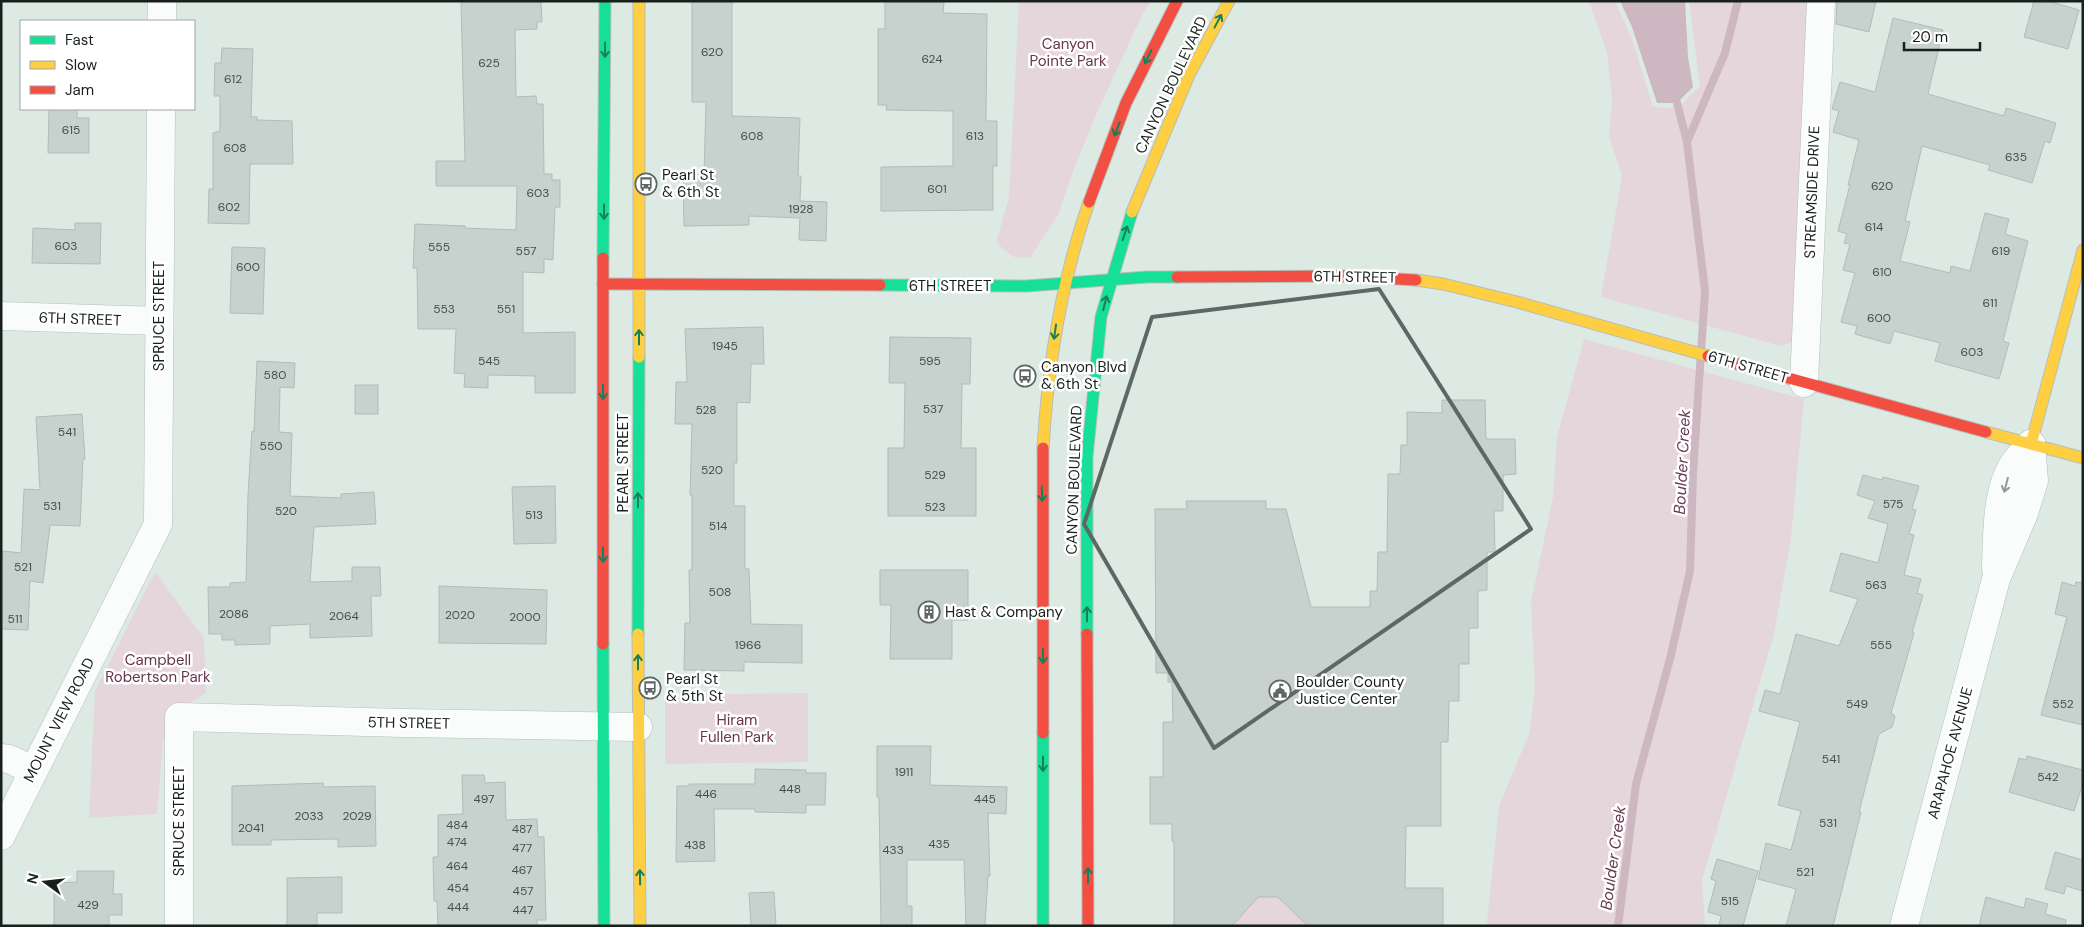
<svg xmlns="http://www.w3.org/2000/svg" width="2084" height="927" viewBox="0 0 2084 927" font-family="'DM Sans',sans-serif">
<style>
.green{fill:#e5d6dc}
.water{fill:#cdb7c0}
.lines{fill:none;stroke-linecap:round;stroke-linejoin:round}
.stream{stroke:#cdb7c0;stroke-width:8}
.building{fill:#c7d1cd;stroke:#b2bbb7}
.street-casing{stroke:#b5bfba;stroke-width:29}
.fast-casing{stroke:#b5bfba;stroke-width:13}
.slow-casing{stroke:#b5bfba;stroke-width:13}
.jam-casing{stroke:#b5bfba;stroke-width:13}
.street{stroke:#fafcfb;stroke-width:28}
.fast{stroke:#16e098;stroke-width:11}
.slow{stroke:#ffcf43;stroke-width:11}
.jam{stroke:#f24e42;stroke-width:11}
.oneway{stroke:#17805a}
.oneway2{stroke:#949997}
.marked{fill:none;stroke:#5d6763;stroke-width:4;stroke-linejoin:round}
.labels{text-anchor:middle;dominant-baseline:central;stroke-width:5;stroke-linejoin:round;paint-order:stroke}
.number-label{font-size:12px;fill:#464e4b}
.park-label{font-size:15px;fill:#68354e;stroke:#fff}
.street-label{font-size:15px;fill:#18201d;stroke:#fff}
.poi-label{font-size:15px;fill:#18201d;stroke:#fff;text-anchor:start}
.water-label{font-size:16px;font-style:italic;fill:#68364e;stroke:#fff}
</style>
<rect width="100%" height="100%" fill="#ddeae4"/>
<g class="green">
<path d="M1019,1H1151L1142,15L1096,115L1075,166L1058,215L1030,258L1014,257L996,243L1009,197Z"/>
<path d="M1589,1H1615L1632,39L1653,107L1678,108L1700,86L1689,1H1810L1797,340L1781,346L1601,297L1622,175L1609,137L1612,99L1607,53Z"/>
<path d="M1584,339L1804,399L1791,538L1774,634L1702,880L1705,926H1488L1487,922L1499,806L1529,734L1535,690L1531,602L1553,497L1557,437Z"/>
<path d="M155,572L204,638L206,693L175,713L163,742L157,814L89,818L95,691Z"/>
<path d="M808,693V762L665,764V695Z"/>
<path d="M1217,870L1358,926H1179Z"/>
</g>
<path class="water" d="M1620,1H1685L1688,57L1693,87L1677,103H1657L1632,27Z"/>
<g class="lines">
<g class="stream">
<path d="M1675,95L1687,142"/>
<path d="M1618,926L1636,784L1670,659L1690,571L1693,474L1705,291L1687,142L1725,53L1738,1"/>
</g>
</g>
<g class="building">
<path d="M461,1H541L542,22H537V29L515,30L516,97L536,96L537,104H543L544,174H552V180H560V207H555L553,260L544,259V273L523,272V333L575,332V393H535V376L488,375V388L464,387L465,374L454,373L456,329H418L417,268H413L415,224L465,226V228L516,230L517,186H436V161H465Z"/>
<path d="M692,1H732V116L800,118L798,176H801L800,201L827,202L826,241L799,240L800,218L749,216V225L684,226L683,175L704,174L706,102H692Z"/>
<path d="M885,1L944,2L943,13L987,14L986,121H997V166H993V210L881,211V167L953,166V111L886,110L887,105H878V29H885Z"/>
<path d="M1837,1H1876L1869,32L1836,24Z"/>
<path d="M2034,1H2048L2079,10L2068,49L2024,37Z"/>
<path d="M1893,18L1943,30L1928,94L2004,116L2006,108L2056,123L2050,143L2045,141L2032,183L1988,170L1990,165L1922,146L1905,221L1910,222L1900,261L1950,273L1951,266L1970,271L1985,213L2009,219L2005,234L2028,241L2003,341L2009,343L1999,379L1935,361L1940,343L1894,331L1890,344L1855,334L1857,326L1841,322L1855,273L1843,270L1850,244L1844,243L1847,234L1838,231L1850,185H1848L1859,140L1833,132L1839,111L1832,109L1840,82L1875,92Z"/>
<path d="M222,48L253,49L251,117H257V120L292,121L293,164H250L249,224L208,223L209,189H213V133L220,131V96H214L215,63H221Z"/>
<path d="M49,109H77V118H89V153H48Z"/>
<path d="M75,223H101L100,264L32,263L33,228L75,230Z"/>
<path d="M232,247L265,248L263,314L230,313Z"/>
<path d="M763,327L764,364H751L750,403L737,402V463H734V506H745V569H749L751,624L802,625V663L744,662V671L684,670L685,623H690L689,570H692V495H690L692,424H675L676,382H687L685,329Z"/>
<path d="M890,337L971,338L970,384H962L961,448H976V516H888V448H904L905,383H889Z"/>
<path d="M257,361L295,363L294,388L280,387L279,432L292,433L290,496L341,498V494L374,492L376,524L314,527L310,582L352,581V567H380L381,596H371L372,636L310,638V624L270,626V644L235,645V640H222V634H209L208,587H230V583L246,582L248,495L252,431L254,432Z"/>
<rect x="355" y="385" width="23" height="29"/>
<path d="M1442,400H1485L1486,439H1515L1516,474L1503,475V511H1494L1495,552H1487V590L1478,591V628H1469V664H1459V701H1449L1448,742H1441V826H1406L1405,888H1443V926H1308L1278,897H1258L1232,926H1174V842L1172,841V824H1150V777H1163V722H1173L1172,682H1168V673H1156L1155,509H1187L1186,501H1266V509H1286L1311,607H1370V591H1377L1378,552H1387L1388,474H1400L1401,445H1407V412L1442,413Z"/>
<path d="M82,414L85,459H83L80,526L50,525L43,583L30,581L28,630L1,629V563L3,551L21,553L24,489L40,490L36,417Z"/>
<path d="M1863,475L1882,480L1883,477L1919,486L1912,509L1916,510L1909,534L1914,535L1904,575L1921,579L1917,593L1923,595L1912,633H1914L1891,713L1895,716L1892,727L1879,734L1859,812H1861L1833,926H1786L1796,889L1758,879L1766,843L1791,850L1801,811L1778,805L1800,722L1759,711L1765,690L1780,694L1796,634L1839,646L1858,599L1830,591L1841,553L1878,563L1888,524L1868,518L1875,501L1857,495Z"/>
<path d="M555,486L556,543L514,544L512,487Z"/>
<path d="M880,570H968V620H952V659H890L891,605H880Z"/>
<path d="M2062,582L2075,586L2076,582L2083,583V725L2041,715L2067,617L2055,614Z"/>
<path d="M439,586L547,590L546,644L439,643Z"/>
<path d="M877,746H931L930,785L1007,787L1006,814L988,813L990,876H988L985,926H966L964,860H907V906H912V926H881L879,797H877Z"/>
<path d="M2027,756L2083,770V783L2074,811L2009,792L2019,758L2026,760Z"/>
<path d="M755,769L806,770V773H826L825,805H806V813L755,812V809H714L715,861L676,862L677,786H689V784H755Z"/>
<path d="M462,775H484L485,783L505,782L506,820L537,819L538,837H544L546,920H537V926H438L437,901H434L433,857H438V815L463,814Z"/>
<path d="M323,783L324,787L375,786L376,846L338,847V839L271,840V845H232V786Z"/>
<path d="M2055,852L2083,860V891L2066,886L2064,894L2045,889Z"/>
<path d="M1717,859L1758,871L1743,926H1719L1721,916L1708,912L1716,881L1711,879Z"/>
<path d="M77,871H114L113,894H122V915H109V926H54V883L77,882Z"/>
<path d="M342,877V913H317V926H287V878Z"/>
<path d="M774,892L776,926H751L749,893Z"/>
<path d="M1986,897L2024,908L2026,898L2048,904L2045,914L2066,920L2065,926H1979Z"/>
</g>
<g class="lines">
<g class="street-casing">
<g id="street">
<path d="M162,21V1"/>
<path d="M1,316L159,321"/>
<path d="M1804,383L1821,1"/>
<path d="M1996,568C1997,537 1996,488 2015,462C2020,456 2026,450 2031,444"/>
<path d="M1,758L9,759L33,770"/>
<path d="M1,836L158,524L161,109"/>
<path d="M179,926V717L403,723L638,727"/>
<path d="M1904,926L1996,579L2024,513L2034,481L2031,444"/>
</g>
</g>
<g class="fast-casing">
<g id="fast">
<path d="M603,258L605,1"/>
<path d="M880,285L1027,286L1147,277H1177"/>
<path d="M638,634L639,357"/>
<path d="M1087,634V457L1101,317L1132,212"/>
<path d="M603,644L604,926"/>
<path d="M1043,733V926"/>
</g>
</g>
<g class="slow-casing">
<g id="slow">
<path d="M1132,212L1189,75L1229,1"/>
<path d="M1416,280L1443,284L1517,302L1708,356"/>
<path d="M639,357V1"/>
<path d="M1986,432L2083,458"/>
<path d="M2031,444L2083,250"/>
<path d="M1043,448C1048,363 1061,282 1089,202"/>
<path d="M638,634L640,926"/>
</g>
</g>
<g class="jam-casing">
<g id="jam">
<path d="M1089,202L1126,103L1177,1"/>
<path d="M1177,277L1343,276L1416,280"/>
<path d="M603,284L880,285"/>
<path d="M1708,356L1986,432"/>
<path d="M1087,634L1088,926"/>
<path d="M603,644V258"/>
<path d="M1043,733V448"/>
</g>
</g>
<use href="#street" class="street"/>
<use href="#fast" class="fast"/>
<use href="#slow" class="slow"/>
<use href="#jam" class="jam"/>
</g>
<defs><path id="oneway-shaft" d="M-6 0H5M1.5-3L5.5 0L1.5 3" fill="none" stroke-width="1.6" stroke-linecap="round" stroke-linejoin="round" transform="scale(1.25)"/></defs>
<g class="oneway">
<use href="#oneway-shaft" transform="translate(1218 21) rotate(-62)"/>
<use href="#oneway-shaft" transform="translate(605 50) rotate(90)"/>
<use href="#oneway-shaft" transform="translate(1148 57) rotate(116)"/>
<use href="#oneway-shaft" transform="translate(1117 129) rotate(112)"/>
<use href="#oneway-shaft" transform="translate(604 212) rotate(90)"/>
<use href="#oneway-shaft" transform="translate(1125 233) rotate(-72)"/>
<use href="#oneway-shaft" transform="translate(1105 303) rotate(-76)"/>
<use href="#oneway-shaft" transform="translate(1055 332) rotate(98)"/>
<use href="#oneway-shaft" transform="translate(639 337) rotate(-90)"/>
<use href="#oneway-shaft" transform="translate(603 392) rotate(90)"/>
<use href="#oneway-shaft" transform="translate(1042 494) rotate(89)"/>
<use href="#oneway-shaft" transform="translate(638 500) rotate(-90)"/>
<use href="#oneway-shaft" transform="translate(603 555) rotate(90)"/>
<use href="#oneway-shaft" transform="translate(1087 614) rotate(-90)"/>
<use href="#oneway-shaft" transform="translate(1043 656) rotate(90)"/>
<use href="#oneway-shaft" transform="translate(638 662) rotate(-90)"/>
<use href="#oneway-shaft" transform="translate(1043 764) rotate(90)"/>
<use href="#oneway-shaft" transform="translate(1088 875) rotate(-90)"/>
<use href="#oneway-shaft" transform="translate(640 877) rotate(-91)"/>
</g>
<use class="oneway2" href="#oneway-shaft" transform="translate(2006 485) rotate(105)"/>
<path class="marked" d="M1379,289L1531,529L1214,748L1084,524L1152,317Z"/>
<defs>
<g id="bus-ring" transform="scale(1.125)"><circle r="9.5" fill="#fff" stroke="#5d6763" stroke-width="1.5"/><path d="M-5-6H5V4H4V6H2V4H-2V6H-4V4H-5ZM-3.5-4V0h7V-4ZM-3.5 1.2v1.5H-2V1.2ZM2 1.2v1.5H3.5V1.2Z" fill="#5d6763"/></g>
<g id="building-ring" transform="scale(1.125)"><circle r="9.5" fill="#fff" stroke="#5d6763" stroke-width="1.5"/><path d="M-4-6H4V6H1V3H-1V6H-4ZM-2.5-4.3h1.7v1.8h-1.7ZM.8-4.3h1.7v1.8H.8ZM-2.5-1h1.7V.8h-1.7ZM.8-1h1.7V.8H.8Z" fill="#5d6763"/></g>
<g id="civic-ring" transform="scale(1.125)"><circle r="9.5" fill="#fff" stroke="#5d6763" stroke-width="1.5"/><path d="M-.6-6.5H3V-4.5H.6V-3L4-1V1h2V6H-6V1h2V-1L-.6-3ZM-1.2 2.5V6h2.4V2.5Z" fill="#5d6763"/></g>
</defs>
<g fill-rule="evenodd">
<use href="#bus-ring" x="646" y="184"/>
<use href="#bus-ring" x="1025" y="376"/>
<use href="#building-ring" x="929" y="612"/>
<use href="#bus-ring" x="650" y="688"/>
<use href="#civic-ring" x="1280" y="691"/>
</g>
<g class="labels">
<g class="number-label">
<text x="712" y="52">620</text>
<text x="932" y="59">624</text>
<text x="489" y="63">625</text>
<text x="233" y="79">612</text>
<text x="71" y="130">615</text>
<text x="752" y="136">608</text>
<text x="975" y="136">613</text>
<text x="235" y="148">608</text>
<text x="2016" y="157">635</text>
<text x="1882" y="186">620</text>
<text x="937" y="189">601</text>
<text x="538" y="193">603</text>
<text x="229" y="207">602</text>
<text x="801" y="209">1928</text>
<text x="1874" y="227">614</text>
<text x="66" y="246">603</text>
<text x="439" y="247">555</text>
<text x="526" y="251">557</text>
<text x="2001" y="251">619</text>
<text x="248" y="267">600</text>
<text x="1882" y="272">610</text>
<text x="1990" y="303">611</text>
<text x="444" y="309">553</text>
<text x="506" y="309">551</text>
<text x="1879" y="318">600</text>
<text x="725" y="346">1945</text>
<text x="1972" y="352">603</text>
<text x="489" y="361">545</text>
<text x="930" y="361">595</text>
<text x="275" y="375">580</text>
<text x="933" y="409">537</text>
<text x="706" y="410">528</text>
<text x="67" y="432">541</text>
<text x="271" y="446">550</text>
<text x="712" y="470">520</text>
<text x="935" y="475">529</text>
<text x="1893" y="504">575</text>
<text x="52" y="506">531</text>
<text x="935" y="507">523</text>
<text x="286" y="511">520</text>
<text x="534" y="515">513</text>
<text x="718" y="526">514</text>
<text x="23" y="567">521</text>
<text x="1876" y="585">563</text>
<text x="720" y="592">508</text>
<text x="234" y="614">2086</text>
<text x="460" y="615">2020</text>
<text x="344" y="616">2064</text>
<text x="525" y="617">2000</text>
<text x="15" y="619">511</text>
<text x="748" y="645">1966</text>
<text x="1881" y="645">555</text>
<text x="1857" y="704">549</text>
<text x="2063" y="704">552</text>
<text x="1831" y="759">541</text>
<text x="904" y="772">1911</text>
<text x="2048" y="777">542</text>
<text x="790" y="789">448</text>
<text x="706" y="794">446</text>
<text x="484" y="799">497</text>
<text x="985" y="799">445</text>
<text x="309" y="816">2033</text>
<text x="357" y="816">2029</text>
<text x="1828" y="823">531</text>
<text x="457" y="825">484</text>
<text x="251" y="828">2041</text>
<text x="522" y="829">487</text>
<text x="457" y="842">474</text>
<text x="939" y="844">435</text>
<text x="695" y="845">438</text>
<text x="522" y="848">477</text>
<text x="893" y="850">433</text>
<text x="457" y="866">464</text>
<text x="522" y="870">467</text>
<text x="1805" y="872">521</text>
<text x="458" y="888">454</text>
<text x="523" y="891">457</text>
<text x="1730" y="901">515</text>
<text x="88" y="905">429</text>
<text x="458" y="907">444</text>
<text x="523" y="910">447</text>
</g>
<g class="park-label">
<text x="1068" y="44">Canyon<tspan x="1068" dy="17">Pointe Park</tspan></text>
<text x="158" y="660">Campbell<tspan x="158" dy="17">Robertson Park</tspan></text>
<text x="737" y="720">Hiram<tspan x="737" dy="17">Fullen Park</tspan></text>
</g>
<g class="street-label">
<text transform="translate(1171 85) rotate(-65)">CANYON BOULEVARD</text>
<text transform="translate(1812 192) rotate(-88)">STREAMSIDE DRIVE</text>
<text transform="translate(1355 277) rotate(1)">6TH STREET</text>
<text x="950" y="286">6TH STREET</text>
<text transform="translate(159 316) rotate(-90)">SPRUCE STREET</text>
<text transform="translate(80 319) rotate(2)">6TH STREET</text>
<text transform="translate(1748 367) rotate(16)">6TH STREET</text>
<text transform="translate(623 463) rotate(-90)">PEARL STREET</text>
<text transform="translate(1074 480) rotate(-88)">CANYON BOULEVARD</text>
<text transform="translate(59 720) rotate(-63)">MOUNT VIEW ROAD</text>
<text transform="translate(409 723) rotate(1)">5TH STREET</text>
<text transform="translate(1950 753) rotate(-75)">ARAPAHOE AVENUE</text>
<text transform="translate(179 821) rotate(-90)">SPRUCE STREET</text>
</g>
<g class="poi-label">
<text x="662" y="175">Pearl St<tspan x="662" dy="17">&amp; 6th St</tspan></text>
<text x="1041" y="367">Canyon Blvd<tspan x="1041" dy="17">&amp; 6th St</tspan></text>
<text x="945" y="612">Hast &amp; Company</text>
<text x="666" y="679">Pearl St<tspan x="666" dy="17">&amp; 5th St</tspan></text>
<text x="1296" y="682">Boulder County<tspan x="1296" dy="17">Justice Center</tspan></text>
</g>
<g class="water-label">
<text transform="translate(1682 462) rotate(-87)">Boulder Creek</text>
<text transform="translate(1613 858) rotate(-82)">Boulder Creek</text>
</g>
</g>
<rect width="2084" height="927" fill="none" stroke="#18201d" stroke-width="5"/>
<rect x="20" y="20" width="175" height="90" fill="#ffffff" stroke="#a3a6a5"/>
<rect x="30" y="36" width="25" height="8" fill="#16e098" stroke="#a3a6a5"/>
<text x="65" y="45" font-size="15" fill="#18201d">Fast</text>
<rect x="30" y="61" width="25" height="8" fill="#ffcf43" stroke="#a3a6a5"/>
<text x="65" y="70" font-size="15" fill="#18201d">Slow</text>
<rect x="30" y="86" width="25" height="8" fill="#f24e42" stroke="#a3a6a5"/>
<text x="65" y="95" font-size="15" fill="#18201d">Jam</text>
<g transform="translate(45 882) rotate(285)" stroke="#ffffff" stroke-width="4" paint-order="stroke">
<path d="M0-4L9 19L0 12L-9 19Z" fill="#18201d"/>
<text y="-8" font-size="14" font-weight="bold" text-anchor="middle" fill="#18201d">N</text>
</g>
<path d="M1904 42v8h76v-8" fill="none" stroke="#18201d" stroke-width="2.5"/>
<text x="1912" y="42" font-size="15" fill="#18201d" stroke="#ffffff" stroke-width="4" paint-order="stroke">20 m</text>
</svg>
